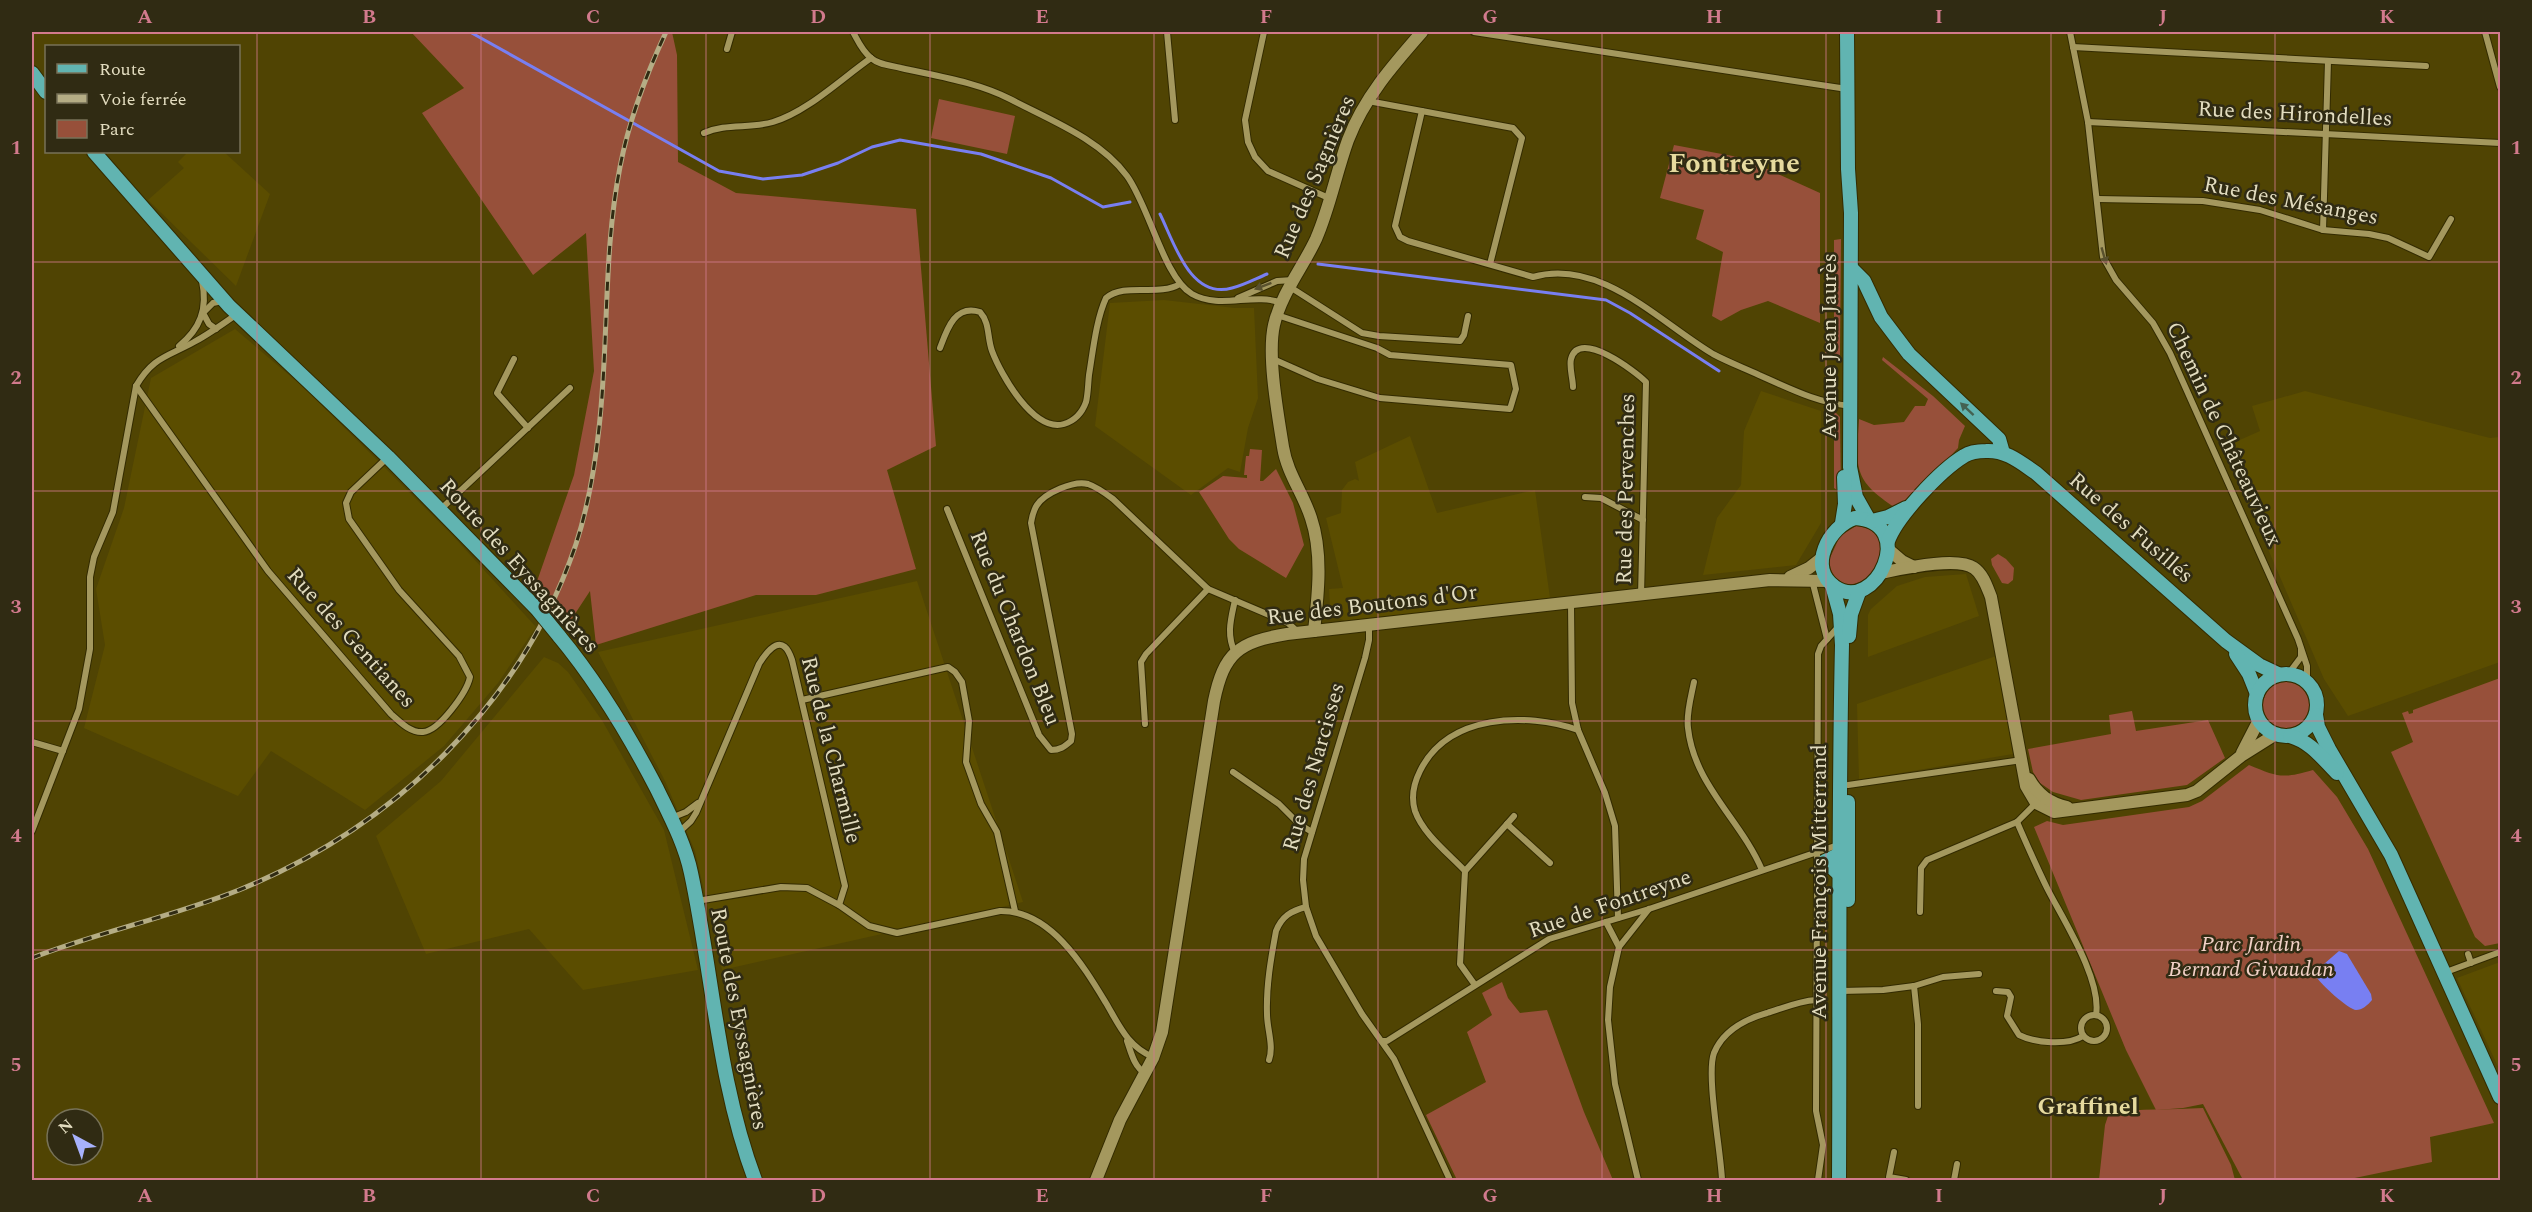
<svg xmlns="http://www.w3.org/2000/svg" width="2532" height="1212" viewBox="0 0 2532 1212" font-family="Spectral,serif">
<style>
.built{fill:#5b4d00}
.green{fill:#97503a}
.water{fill:#787ff2}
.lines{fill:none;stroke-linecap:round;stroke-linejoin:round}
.stream{stroke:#787ff2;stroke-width:3}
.street-casing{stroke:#332b00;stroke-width:8}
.secondary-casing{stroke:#332b00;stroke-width:14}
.primary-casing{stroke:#332b00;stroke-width:16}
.street{stroke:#a4985e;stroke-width:6}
.secondary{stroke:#a4985e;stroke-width:12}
.primary{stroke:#61b4b1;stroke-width:14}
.rail-casing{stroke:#b5ad85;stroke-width:5}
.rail{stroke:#302b13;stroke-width:3;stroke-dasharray:9;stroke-linecap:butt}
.primary-bridge-casing{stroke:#332b00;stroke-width:16;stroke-linecap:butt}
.primary-bridge{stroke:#61b4b1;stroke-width:14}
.oneway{fill:#59512d}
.oneway2{fill:#446252}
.grid{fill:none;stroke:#d27a8d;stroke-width:1.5;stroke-opacity:0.55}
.labels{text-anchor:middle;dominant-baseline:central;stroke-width:5;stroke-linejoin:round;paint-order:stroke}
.street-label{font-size:22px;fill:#e2dcbf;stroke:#302b13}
.park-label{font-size:22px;font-style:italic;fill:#f2d1c7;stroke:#302b13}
.neighbourhood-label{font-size:24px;font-weight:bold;fill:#e6da9e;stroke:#302b13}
.district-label{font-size:28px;font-weight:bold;fill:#e6da9e;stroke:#302b13}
.neatline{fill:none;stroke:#d27a8d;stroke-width:2}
.grid-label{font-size:20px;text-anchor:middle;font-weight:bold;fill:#d27a8d}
</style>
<rect width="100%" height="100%" fill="#504403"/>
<g class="built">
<path d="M184,152H224L270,194L236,286L148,200L184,168L178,162L186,154Z"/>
<path d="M1164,300L1235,308H1254L1258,398L1248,428L1240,472L1228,468L1191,495L1095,426L1110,303Z"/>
<path d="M235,329L302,386L373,456L453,536L536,627L498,683L444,746L365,810L271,751L238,796L84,728L105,645L96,589L124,508L151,378Z"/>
<path d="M1761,391L1821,411V523L1796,565L1703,575L1717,518L1741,485L1744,431Z"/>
<path d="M2305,391L2490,438L2500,437V662L2348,716L2324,679L2224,447L2260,431L2252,406Z"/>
<path d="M1410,436L1437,513L1535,490L1550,598L1345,621L1337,617L1330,606L1329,589L1343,588L1326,518L1341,513L1342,490L1348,482L1355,479L1359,481L1355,462Z"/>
<path d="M1966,574L1979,616L1868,657V615L1871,609L1897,586L1925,577Z"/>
<path d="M917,581L1023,902L722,970L695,851L665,781L598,652Z"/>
<path d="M1996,656L2013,754L1859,780L1857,704Z"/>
<path d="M544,657L558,663L568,672L603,722L664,830L698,970L583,990L529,929L426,954L376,836L441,781Z"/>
<path d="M2500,962V1071L2457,978Z"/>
</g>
<g class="green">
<path d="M411,32H672L677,55L678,162L736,193L916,209L936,446L887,470L916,569L816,595H756L596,645L590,591L567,626L534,590L574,475L594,371L586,233L533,275L422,113L464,88Z"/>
<path d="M939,99L1015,116L1007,154L931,138Z"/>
<path d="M1674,145L1743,158L1820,193V323L1768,301L1741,310L1721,321L1712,316L1723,252L1696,239L1704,210L1660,198Z"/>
<path d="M1841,239L1840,355H1834V240Z"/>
<path d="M1883,357L1933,396L1965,426L1959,440L1958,448L1927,481L1896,508C1852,480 1856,467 1859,419L1874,425L1904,422L1915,406H1925L1928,399L1882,360Z"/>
<path d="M1834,411L1840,417L1841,493L1834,488Z"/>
<path d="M1250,449L1262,450L1260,481H1263L1276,469L1293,503L1304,545L1286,578L1239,549L1229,539L1199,492L1223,476L1247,478V475H1244L1246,456H1249Z"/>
<path d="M1856,526C1907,530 1868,602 1839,580C1832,575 1830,568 1829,560L1840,536Z"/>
<path d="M1998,554L2006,559L2014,568L2013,580L2008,584L2002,583L1992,565L1991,559Z"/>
<path d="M2500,678V943L2485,946L2475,937L2391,752L2413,742L2402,713L2408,711L2409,714L2413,713V710Z"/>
<circle cx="2286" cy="705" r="23"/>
<path d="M2132,711L2136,731L2208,720L2225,758L2187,785L2081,800L2053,792L2040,783L2033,772L2028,749L2111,734L2109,715Z"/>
<path d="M2249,765C2278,777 2282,779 2313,770L2337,797L2368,849L2494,1123L2430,1137L2432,1162L2345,1180H2243L2203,1104L2183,1108L2156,1110L2126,1050L2034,827L2047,821L2063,825L2189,807L2202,801Z"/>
<path d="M1502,982L1508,998L1520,1013L1547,1010L1584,1112L1613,1180H1457L1426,1115L1486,1082L1467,1032L1492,1015L1482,993Z"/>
<path d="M2203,1108L2231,1165L2235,1180H2099L2105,1125L2109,1113C2140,1108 2171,1110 2203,1108Z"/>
</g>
<path class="water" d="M2339,951L2347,954L2371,994L2372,1000C2368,1005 2362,1010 2356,1010C2349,1010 2319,983 2316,976L2317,970Z"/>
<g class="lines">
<g class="stream">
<path d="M470,32L719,171L763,179L802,175L838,163L872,147L900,140L981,154L1051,178L1103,207L1130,202"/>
<path d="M1160,214C1174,242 1190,300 1232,288C1244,285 1255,279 1267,274"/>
<path d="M1318,264L1606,300L1630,313L1719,371"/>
</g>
<g class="street-casing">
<g id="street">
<path d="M853,32C858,41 862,51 871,58C879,65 890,65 901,68C936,76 977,82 1010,99C1050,120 1100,139 1127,176C1149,206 1164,278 1192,294C1220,310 1253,292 1282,303"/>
<path d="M1167,32L1175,120"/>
<path d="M1264,32L1245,120L1248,142L1255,157L1268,171L1331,199"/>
<path d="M1474,32L1847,89"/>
<path d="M2070,32L2088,122L2103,257L2116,280L2153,323L2170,353L2298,639L2307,666V681"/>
<path d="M2485,32L2500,87"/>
<path d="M2073,47L2426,66"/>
<path d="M727,49L732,32"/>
<path d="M1368,101L1513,128L1522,138L1490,264"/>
<path d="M1422,111L1395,226L1400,237L1408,241L1533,277C1601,258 1659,322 1713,354C1728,362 1744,368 1759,375C1791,389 1815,402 1850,406"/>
<path d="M2088,122L2500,143"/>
<path d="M704,133C726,123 750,129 773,122C807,112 841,79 871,58"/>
<path d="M2098,199L2203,201L2260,210L2323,230L2369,234L2388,238L2429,257L2451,219"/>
<path d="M2323,230L2328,61"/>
<path d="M1290,287L1362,333L1379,336L1460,341L1464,335L1468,316"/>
<path d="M1238,298L1277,281L1293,280"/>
<path d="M216,329L209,324L203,313L213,303L222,301"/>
<path d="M179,346C200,329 208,309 202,281"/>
<path d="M940,348C947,329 955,304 980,312C990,323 987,337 992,351C1001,375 1034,433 1064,424C1074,421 1082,413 1086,402C1088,394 1088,384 1089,375C1093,351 1096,320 1106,298C1125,282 1158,297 1180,284"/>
<path d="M514,359L497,393L528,428"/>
<path d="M1273,359L1318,379L1380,398L1510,409L1516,389L1511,365L1390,355L1377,348L1277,315"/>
<path d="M136,386L268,571L391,714C399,721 410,733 423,732C439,731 467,692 470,677L459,656L399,590L349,519L346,503L351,492L388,457"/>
<path d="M1573,387C1573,379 1569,367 1571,359C1579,328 1636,372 1646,382L1641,596"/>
<path d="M1585,497L1601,498L1643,520"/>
<path d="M441,509L570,388"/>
<path d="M947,509L1039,735L1051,750C1060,750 1064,747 1071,741L1072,734L1031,523C1032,517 1033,511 1037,505C1045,493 1074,480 1088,484C1097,487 1105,493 1113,499L1208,589L1288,623L1298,632"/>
<path d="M1812,580L1827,639"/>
<path d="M1235,600C1231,619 1226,634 1235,653"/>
<path d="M1571,604L1572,703L1578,730L1605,793L1615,826L1618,918"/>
<path d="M1369,626V640L1365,658L1304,859L1303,880L1306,907L1316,936L1362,1014L1394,1059L1450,1180"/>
<path d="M2289,673L2301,657V649"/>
<path d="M1694,682C1691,697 1686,714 1688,728C1694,785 1741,820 1762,870"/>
<path d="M802,700L948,667L955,672L962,682L969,721L966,762L981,804L997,832L1015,911"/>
<path d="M1145,724L1141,662L1146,654L1208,589"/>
<path d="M32,742L63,751"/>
<path d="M1233,772L1279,804L1299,824L1312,832"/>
<path d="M1848,785L2022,760"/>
<path d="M671,818L686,812L698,803"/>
<path d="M2017,822C2027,845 2037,868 2048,890C2064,921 2102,980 2096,1015"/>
<path d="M1507,824L1514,816"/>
<path d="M32,831L79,709L90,649V577L94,557L113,512L136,386C153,357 167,357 194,342C209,334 223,324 237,314"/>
<path d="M678,833L691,821L696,813L759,664C769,648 783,632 792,660L845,886L839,905"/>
<path d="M1465,871L1507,824L1550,863"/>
<path d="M697,901L781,887L807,888L839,905L869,926L897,933L1000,911C1050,910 1083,965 1106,1003C1119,1025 1128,1047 1153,1057"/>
<path d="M1920,912L1921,868L1927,860L2017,822L2037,802"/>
<path d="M1606,922L1619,947"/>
<path d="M2468,954L2471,963"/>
<path d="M2446,972L2500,952"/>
<path d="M1475,985L1460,964L1465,871C1449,854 1423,834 1415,811C1411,798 1414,783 1420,771C1448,714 1526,712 1578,730"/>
<path d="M1914,986L1918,1024V1106"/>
<path d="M1841,991L1883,990L1914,986L1943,977L1979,974"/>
<path d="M1996,991L2008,992L2011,997L2007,1016L2019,1035C2035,1043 2067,1046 2083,1036"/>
<circle cx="2094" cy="1028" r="13"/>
<path d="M1127,1041C1131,1052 1134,1067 1145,1073"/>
<path d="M1383,1041H1387L1549,939L1649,909L1838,845"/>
<path d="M1269,1060C1274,1046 1267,1029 1267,1014C1266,986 1271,958 1276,931C1282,916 1291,911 1306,907"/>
<path d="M1894,1152L1889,1177L1906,1180"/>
<path d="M1638,1180L1615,1084L1608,1020L1610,987L1619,947L1649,909"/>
<path d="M1722,1180C1721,1152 1706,1075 1714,1053C1723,1031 1746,1019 1767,1013C1783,1008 1799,1001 1816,1000"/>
<path d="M1818,1180L1823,1145L1816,1111L1818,654L1821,646L1839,626"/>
<path d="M1954,1180L1957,1164"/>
</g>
</g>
<g class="secondary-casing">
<g id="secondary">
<path d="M1888,549L1902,561L1914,567"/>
<path d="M1880,573C1901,569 1957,556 1974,568C1983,574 1987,587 1991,597L2026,786L2036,803L2054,812L2187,795L2197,791L2241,756L2276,734"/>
<path d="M1790,577L1809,568L1823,557"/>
<path d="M1314,631C1318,596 1323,553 1311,518C1303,493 1287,473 1283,447C1278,415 1267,356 1274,325C1281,294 1303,267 1316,239C1330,207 1336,173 1348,140C1364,98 1393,65 1422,32"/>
<path d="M2242,753L2259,720"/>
<path d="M2029,779C2038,795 2050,803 2067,807"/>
<path d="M1096,1180L1120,1120L1153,1058L1162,1032L1214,701C1224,653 1238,642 1287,634L1770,580L1828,581"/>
</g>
</g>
<g class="primary-casing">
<g id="primary">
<path d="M1847,32L1848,169L1851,213L1850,467L1856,497L1869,520"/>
<path d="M32,73L46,92"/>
<path d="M94,152L229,306L388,457L537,609"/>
<path d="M1851,268L1864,281L1881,317L1909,354L1999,439L2003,453"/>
<path d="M1855,518C1919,522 1876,615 1835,587C1807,568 1829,526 1855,518Z"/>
<path d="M1872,521L1888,517L1906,508"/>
<path d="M1842,523L1845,504L1844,477"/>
<path d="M1888,541C1897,516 1941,470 1964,456C1970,452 1979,451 1986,451C2006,450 2020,462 2036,473L2226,641L2259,665L2278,674"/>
<path d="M1832,585L1840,614L1842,645C1838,824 1840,1002 1839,1180"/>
<path d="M559,636C598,683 629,735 657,789C670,816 685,844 691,873C713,976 718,1082 755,1180"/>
<path d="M1849,636L1851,614L1859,592"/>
<path d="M2236,654L2249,674L2257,694"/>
<circle cx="2286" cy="705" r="31"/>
<path d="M2316,715L2318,727L2329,749L2391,855L2500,1097"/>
<path d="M2290,736C2311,742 2322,758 2337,773"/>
<path d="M1838,873L1825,861L1838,855L1843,850"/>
<path d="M1848,900V802"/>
</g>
</g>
<use href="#street" class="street"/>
<use href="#secondary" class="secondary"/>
<use href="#primary" class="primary"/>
<g class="rail-casing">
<path id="rail" d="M32,958C99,932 171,917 239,890C394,827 522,704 576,544C588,507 595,466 599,428C609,341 603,253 620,167C629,120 646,75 666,32"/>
</g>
<use href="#rail" class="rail"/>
<g class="primary-bridge-casing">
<path id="primary-bridge" d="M537,609L559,636"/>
</g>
<use href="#primary-bridge" class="primary-bridge"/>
</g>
<defs><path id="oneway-solid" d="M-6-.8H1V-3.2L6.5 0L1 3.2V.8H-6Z" transform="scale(1.5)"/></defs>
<g class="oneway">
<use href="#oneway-solid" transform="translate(2104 256) rotate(74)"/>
<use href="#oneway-solid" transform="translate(1263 286) rotate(159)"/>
</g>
<use class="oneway2" href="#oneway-solid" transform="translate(1967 409) rotate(-137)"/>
<path class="grid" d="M257,32V1180M481,32V1180M706,32V1180M930,32V1180M1154,32V1180M1378,32V1180M1602,32V1180M1826,32V1180M2051,32V1180M2275,32V1180M32,262H2500M32,491H2500M32,721H2500M32,950H2500"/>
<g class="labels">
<g class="street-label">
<text transform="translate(2295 114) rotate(3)">Rue des Hirondelles</text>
<text transform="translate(1315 177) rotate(-67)">Rue des Sagnières</text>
<text transform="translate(2291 201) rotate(11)">Rue des Mésanges</text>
<text transform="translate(1829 346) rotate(-90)">Avenue Jean Jaurès</text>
<text transform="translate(2224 434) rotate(65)">Chemin de Châteauvieux</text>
<text transform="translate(1626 489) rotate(-89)">Rue des Pervenches</text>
<text transform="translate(2131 528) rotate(41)">Rue des Fusillés</text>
<text transform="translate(519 566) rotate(48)">Route des Eyssagnières</text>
<text transform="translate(1372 605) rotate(-7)">Rue des Boutons d'Or</text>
<text transform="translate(1015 628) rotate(68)">Rue du Chardon Bleu</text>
<text transform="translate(351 638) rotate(48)">Rue des Gentianes</text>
<text transform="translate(831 750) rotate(76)">Rue de la Charmille</text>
<text transform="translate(1314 767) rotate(-74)">Rue des Narcisses</text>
<text transform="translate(1819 882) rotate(-90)">Avenue François Mitterrand</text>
<text transform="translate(1610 904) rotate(-19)">Rue de Fontreyne</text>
<text transform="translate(739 1019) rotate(79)">Route des Eyssagnières</text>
</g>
<g class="park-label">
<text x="2251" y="944">Parc Jardin<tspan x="2251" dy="25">Bernard Givaudan</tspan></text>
</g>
<g class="neighbourhood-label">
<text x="2088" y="1107">Graffinel</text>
</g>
<g class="district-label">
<text x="1734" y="163">Fontreyne</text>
</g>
</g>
<rect width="2532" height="1212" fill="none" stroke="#302b13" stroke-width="66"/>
<rect x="45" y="45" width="195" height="108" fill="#302b13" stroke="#777258" stroke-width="1.5"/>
<rect x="57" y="64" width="30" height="9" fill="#61b4b1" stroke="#777258" stroke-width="1.5"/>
<text x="99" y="75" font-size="18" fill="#e2dcbf">Route</text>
<rect x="57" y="94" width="30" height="9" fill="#b5ad85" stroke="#777258" stroke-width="1.5"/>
<text x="99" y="105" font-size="18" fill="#e2dcbf">Voie ferrée</text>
<rect x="57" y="120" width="30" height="18" fill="#97503a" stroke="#777258" stroke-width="1.5"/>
<text x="99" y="135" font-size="18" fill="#e2dcbf">Parc</text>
<g transform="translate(75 1137) rotate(319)"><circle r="28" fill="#302b13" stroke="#777258" stroke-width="1.5"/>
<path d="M0-4.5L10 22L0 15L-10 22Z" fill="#a7b1fc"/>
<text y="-9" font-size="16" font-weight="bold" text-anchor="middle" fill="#e2dcbf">N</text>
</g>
<rect x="33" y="33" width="2466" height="1146" class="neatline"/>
<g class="grid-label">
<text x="145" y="23">A</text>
<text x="369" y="23">B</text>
<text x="593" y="23">C</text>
<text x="818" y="23">D</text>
<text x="1042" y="23">E</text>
<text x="1266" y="23">F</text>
<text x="1490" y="23">G</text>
<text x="1714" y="23">H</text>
<text x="1939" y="23">I</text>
<text x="2163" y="23">J</text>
<text x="2387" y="23">K</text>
<text x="16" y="154">1</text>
<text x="2516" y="154">1</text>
<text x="16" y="384">2</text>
<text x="2516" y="384">2</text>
<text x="16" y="613">3</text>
<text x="2516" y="613">3</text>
<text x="16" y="842">4</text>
<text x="2516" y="842">4</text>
<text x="16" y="1071">5</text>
<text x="2516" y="1071">5</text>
<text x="145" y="1202">A</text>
<text x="369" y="1202">B</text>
<text x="593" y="1202">C</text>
<text x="818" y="1202">D</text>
<text x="1042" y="1202">E</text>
<text x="1266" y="1202">F</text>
<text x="1490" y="1202">G</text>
<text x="1714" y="1202">H</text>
<text x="1939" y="1202">I</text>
<text x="2163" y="1202">J</text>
<text x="2387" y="1202">K</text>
</g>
</svg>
